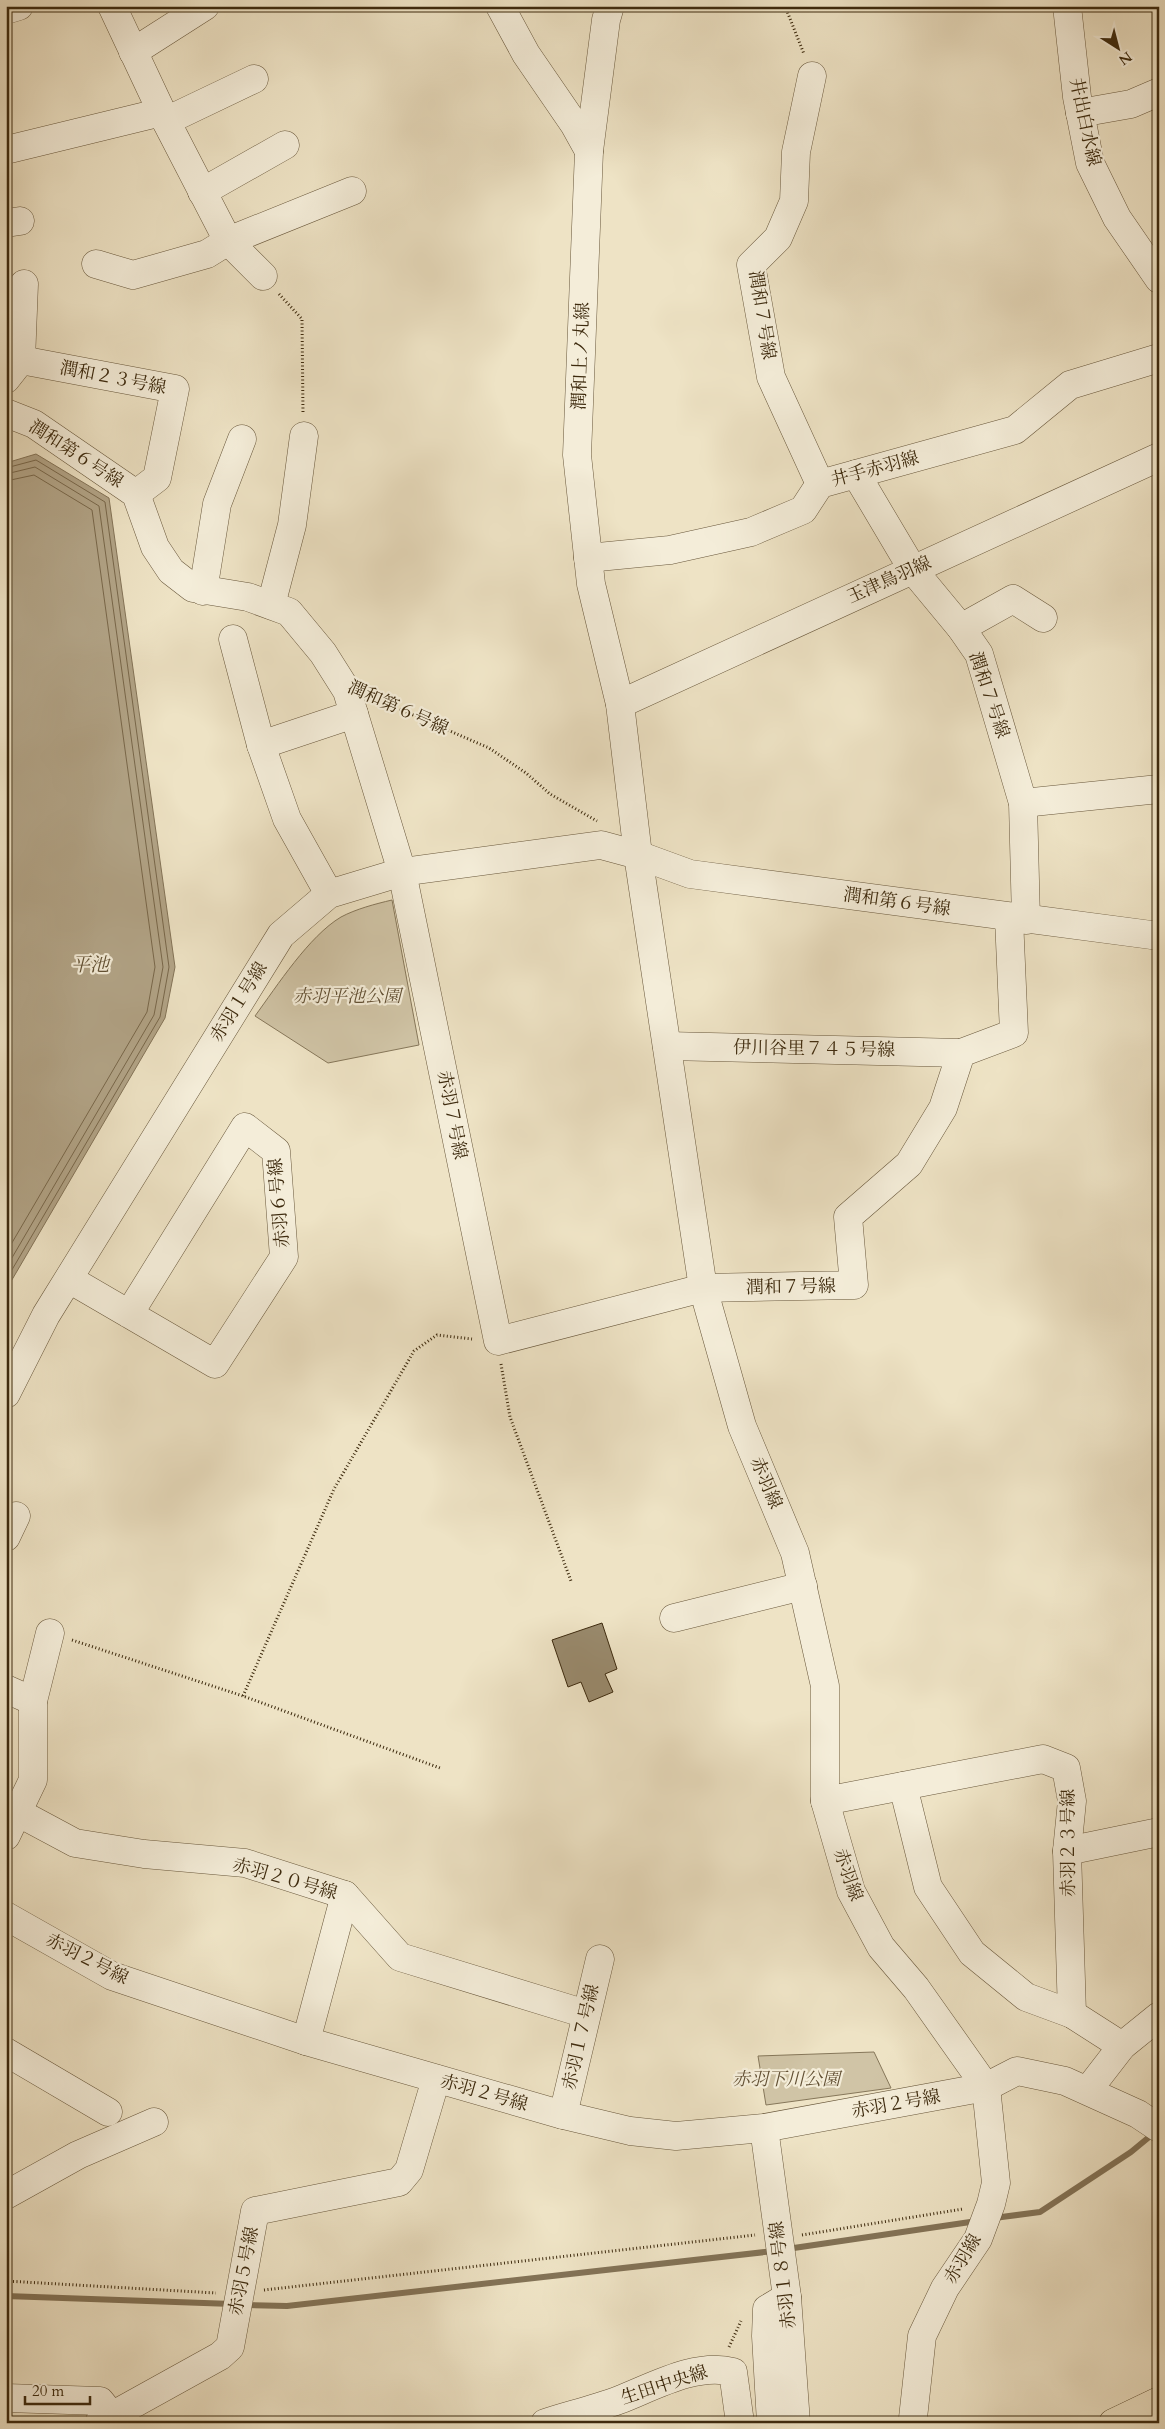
<svg xmlns="http://www.w3.org/2000/svg" width="1165" height="2429" viewBox="0 0 1165 2429" font-family="Cardo,'Noto Serif JP',serif">
<style>
.green{fill:#d0c4a6;stroke:#86775a}
.water{fill:#b2a487;stroke:#837357}
.lines{fill:none;stroke-linecap:round;stroke-linejoin:round}
.shore{stroke:#78674a;stroke-width:1}
.stream{stroke:#837357;stroke-width:6}
.building{fill:#998a6d;stroke:#3d2a0e}
.minor-casing{stroke:#69583c;stroke-width:29}
.major-casing{stroke:#3d2a0e;stroke-width:29}
.path{stroke:#3d2a0e;stroke-width:3;stroke-dasharray:1 2.5;stroke-linecap:butt}
.minor{stroke:#f4edd9;stroke-width:28}
.major{stroke:#eee3c5;stroke-width:28}
.labels{text-anchor:middle;dominant-baseline:central;stroke-width:4.5;stroke-linejoin:round;paint-order:stroke}
.street-label{font-size:18px;fill:#3d2a0e;stroke:#f4edd9}
.park-label{font-size:18px;font-style:italic;fill:#625034;stroke:#f4edd9}
.water-label{font-size:19px;font-style:italic;fill:#604f32;stroke:#f4edd9}
</style>
<rect width="100%" height="100%" fill="#eee3c5"/>
<filter id="stains"><feTurbulence type="fractalNoise" baseFrequency=".004" numOctaves="4"/><feColorMatrix values="0 0 0 0 .2 0 0 0 0 .09 0 0 0 0 .02 0 0 0 .5 -.17"/></filter>
<radialGradient id="worn" r=".72"><stop offset=".6" stop-color="#630" stop-opacity="0"/><stop offset="1" stop-color="#630" stop-opacity=".3"/></radialGradient>
<g class="green">
<path d="M392,900L419,1045L328,1063L255,1016C277,986 309,936 341,917C356,909 375,904 392,900Z"/>
<path d="M874,2052L891,2088L766,2105L758,2056Z"/>
</g>
<path class="water" d="M36,454L109,498L175,967L165,1018L6,1290V463Z"/>
<g class="lines">
<g class="shore">
<path d="M6,468L36,460L105,502L169,967L160,1017L6,1280"/>
<path d="M6,474L35,467L99,506L163,967L154,1015L6,1268"/>
<path d="M6,481L34,475L92,510L155,967L147,1012L6,1253"/>
</g>
<g class="stream">
<path d="M994,2218L1040,2212L1131,2152L1154,2133"/>
<path d="M787,2249L977,2221"/>
<path d="M6,2296L232,2304"/>
<path d="M245,2305L287,2306L774,2251"/>
</g>
</g>
<path class="building" d="M602,1623L617,1669L605,1674L613,1692L589,1702L581,1682L568,1687L552,1640Z"/>
<g class="lines">
<g class="minor-casing">
<g id="minor">
<path d="M112,6L166,121L228,241L263,276"/>
<path d="M500,6L526,54L574,124L589,151"/>
<path d="M610,6L606,20L589,151L577,455L591,584L620,704L638,855L703,1288L742,1426L795,1553L825,1686V1801L851,1891L881,1947L916,1988L986,2087L996,2183L991,2204L978,2239L945,2288L922,2336L913,2418L915,2423"/>
<path d="M1067,6L1077,97L1090,163L1117,218L1159,279"/>
<path d="M6,10L19,6"/>
<path d="M133,52L205,6"/>
<path d="M812,76L796,152L794,201L778,238L751,265L771,377L820,484"/>
<path d="M1080,113L1131,104L1159,92"/>
<path d="M166,121L254,79"/>
<path d="M6,150L162,112"/>
<path d="M202,192L285,145"/>
<path d="M6,223L20,221"/>
<path d="M96,264L133,275L207,254L228,241L352,191"/>
<path d="M21,360L24,284"/>
<path d="M6,379L21,360L175,389L157,478L136,494"/>
<path d="M6,413L34,424L136,494L155,547L171,571L193,588L248,597L289,612L323,653L347,691L402,872L498,1341L703,1288L854,1285L848,1217L909,1164L943,1108L961,1053L1014,1033L1009,918"/>
<path d="M856,474L913,570L961,628L979,654L1023,803L1026,920"/>
<path d="M588,558L670,550L751,532L803,510L820,484L1015,430L1070,385L1159,358"/>
<path d="M203,591L217,504L242,439"/>
<path d="M271,605L292,525L304,436"/>
<path d="M961,628L1013,599L1043,618"/>
<path d="M233,639L261,745L287,819L329,894"/>
<path d="M620,704L1159,457"/>
<path d="M261,745L354,714"/>
<path d="M1023,803L1159,789"/>
<path d="M667,1046L961,1053"/>
<path d="M69,1279L215,1364L284,1257L276,1151L245,1127L129,1314"/>
<path d="M6,1394L46,1315L281,935L329,894L402,872L601,845L638,855L690,874L1159,936"/>
<path d="M6,1537L16,1516"/>
<path d="M674,1618L803,1586"/>
<path d="M6,1689L33,1701"/>
<path d="M903,1786L928,1887L972,1953L1026,1997L1072,2014L1122,2046"/>
<path d="M825,1801L1043,1759L1066,1768L1072,1801L1067,1851L1072,2014"/>
<path d="M6,1806L75,1843L144,1854L245,1863L345,1895L400,1957L586,2014"/>
<path d="M6,1836L33,1780V1701L50,1633"/>
<path d="M1067,1851L1159,1832"/>
<path d="M6,1916L112,1976L306,2041L563,2115L630,2131L676,2136L764,2128L986,2087L1017,2071L1065,2081L1138,2114L1159,2128"/>
<path d="M306,2041L345,1895"/>
<path d="M6,2052L108,2112"/>
<path d="M1088,2090L1122,2046L1159,2016"/>
<path d="M563,2115L600,1959"/>
<path d="M764,2128L787,2297L796,2423"/>
<path d="M6,2195L78,2155L154,2122"/>
<path d="M6,2398L100,2401L113,2417"/>
<path d="M99,2423L220,2356L230,2347L255,2211L399,2182L409,2170L436,2079"/>
<path d="M545,2423C570,2415 595,2409 619,2400C653,2387 696,2362 733,2372L740,2423"/>
<path d="M771,2423L766,2336L767,2309L787,2297"/>
</g>
</g>
<g class="major-casing">
<path id="major" d="M1113,2423L1159,2401"/>
</g>
<g class="path">
<path d="M785,6L804,54"/>
<path d="M279,294L302,319L303,413"/>
<path d="M374,698L489,748L526,773L550,794L597,821"/>
<path d="M501,1364L510,1417L571,1581"/>
<path d="M72,1640L243,1696L440,1768"/>
<path d="M243,1696L334,1489L414,1351L437,1335L472,1339"/>
<path d="M802,2235L963,2209"/>
<path d="M6,2281L216,2293"/>
<path d="M264,2290L755,2235"/>
<path d="M729,2347L741,2321"/>
</g>
<use href="#minor" class="minor"/>
<use href="#major" class="major"/>
</g>
<g class="labels">
<g class="street-label">
<text transform="translate(1085 122) rotate(78)">井出白水線</text>
<text transform="translate(762 315) rotate(81)">潤和７号線</text>
<text transform="translate(581 356) rotate(-88)">潤和上ノ丸線</text>
<text transform="translate(113 378) rotate(11)">潤和２３号線</text>
<text transform="translate(76 454) rotate(33)">潤和第６号線</text>
<text transform="translate(875 469) rotate(-15)">井手赤羽線</text>
<text transform="translate(889 580) rotate(-24)">玉津鳥羽線</text>
<text transform="translate(989 695) rotate(71)">潤和７号線</text>
<text transform="translate(398 708) rotate(24)">潤和第６号線</text>
<text transform="translate(897 902) rotate(8)">潤和第６号線</text>
<text transform="translate(239 1002) rotate(-58)">赤羽１号線</text>
<text transform="translate(814 1049) rotate(1)">伊川谷里７４５号線</text>
<text transform="translate(452 1115) rotate(79)">赤羽７号線</text>
<text transform="translate(279 1203) rotate(-95)">赤羽６号線</text>
<text transform="translate(791 1287) rotate(-1)">潤和７号線</text>
<text transform="translate(766 1483) rotate(67)">赤羽線</text>
<text transform="translate(1068 1843) rotate(-90)">赤羽２３号線</text>
<text transform="translate(848 1875) rotate(71)">赤羽線</text>
<text transform="translate(285 1879) rotate(16)">赤羽２０号線</text>
<text transform="translate(87 1959) rotate(27)">赤羽２号線</text>
<text transform="translate(581 2037) rotate(-77)">赤羽１７号線</text>
<text transform="translate(484 2093) rotate(16)">赤羽２号線</text>
<text transform="translate(896 2104) rotate(-10)">赤羽２号線</text>
<text transform="translate(963 2259) rotate(-59)">赤羽線</text>
<text transform="translate(244 2271) rotate(-79)">赤羽５号線</text>
<text transform="translate(783 2275) rotate(-97)">赤羽１８号線</text>
<text transform="translate(664 2385) rotate(-18)">生田中央線</text>
</g>
<g class="park-label">
<text x="347" y="996">赤羽平池公園</text>
<text x="786" y="2079">赤羽下川公園</text>
</g>
<g class="water-label">
<text x="90" y="965">平池</text>
</g>
</g>
<rect width="1165" height="2429" fill="none" stroke="#eee3c5" stroke-width="25"/>
<rect x="8" y="8" width="1150" height="2414" fill="none" stroke="#3d2a0e" stroke-width="2.5"/>
<rect x="12" y="12" width="1140" height="2404" fill="none" stroke="#3d2a0e"/>
<g transform="translate(1118 48) rotate(144)" stroke="#f4edd9" stroke-width="4" paint-order="stroke">
<path d="M0-4L9 19L0 12L-9 19Z" fill="#3d2a0e"/>
<text y="-8" font-size="14" font-weight="bold" text-anchor="middle" fill="#3d2a0e">N</text>
</g>
<path d="M25 2396v8h65v-8" fill="none" stroke="#3d2a0e" stroke-width="2.5"/>
<text x="32" y="2396" font-size="15" fill="#3d2a0e" stroke="#f4edd9" stroke-width="4" paint-order="stroke">20 m</text>
<rect width="100%" height="100%" filter="url(#stains)"/>
<rect width="100%" height="100%" fill="url(#worn)"/>
</svg>
